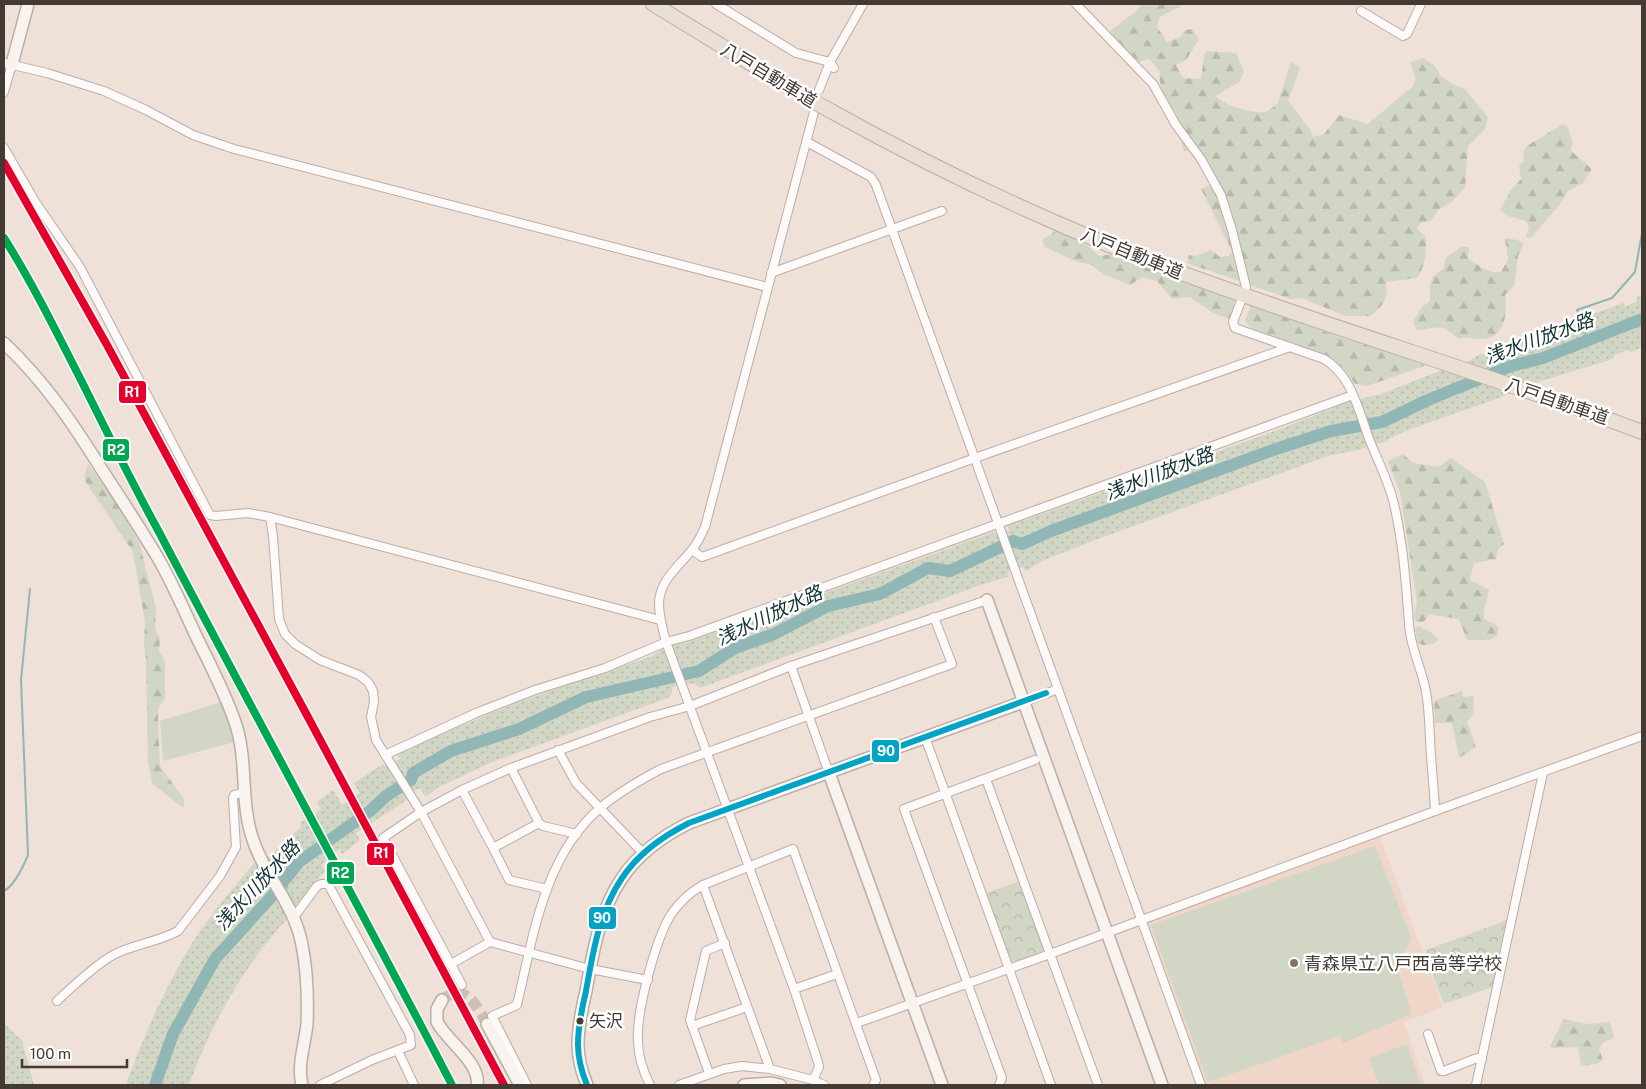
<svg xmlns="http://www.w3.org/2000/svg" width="1646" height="1089" viewBox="0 0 1646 1089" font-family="'Public Sans','Noto Sans JP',sans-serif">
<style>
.built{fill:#f0d6c9}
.grass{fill:url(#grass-dots)}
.forest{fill:url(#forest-firs)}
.park{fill:url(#park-crowns)}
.garden{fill:#d2d6c4}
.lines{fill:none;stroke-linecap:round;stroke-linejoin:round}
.stream{stroke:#90b7b6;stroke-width:2}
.river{stroke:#90b7b6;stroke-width:12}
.secondary-tunnel{stroke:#cdbfb7;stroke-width:11;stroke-dasharray:11 5.5;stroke-linecap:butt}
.street-casing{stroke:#b9aea8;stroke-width:10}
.secondary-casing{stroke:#b9aea8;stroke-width:14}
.highway-casing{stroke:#bfafa1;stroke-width:16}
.street{stroke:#fdfaf9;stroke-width:8}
.secondary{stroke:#f8f3ee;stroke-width:11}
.highway{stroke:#eadfd5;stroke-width:14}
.highway-bridge-casing{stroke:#bfafa1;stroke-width:16;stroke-linecap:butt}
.highway-bridge{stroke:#eadfd5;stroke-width:14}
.bus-1-casing{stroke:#fff;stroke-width:10}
.bus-1{stroke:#03a3c6;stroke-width:6}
.rail-1-casing{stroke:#fff;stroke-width:11}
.rail-2-casing{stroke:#fff;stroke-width:11}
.rail-1{stroke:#e4002b;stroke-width:8}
.rail-2{stroke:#00a651;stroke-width:8}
.poi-dot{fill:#80746d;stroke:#fff;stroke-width:2}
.bus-dot{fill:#443a34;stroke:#fff;stroke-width:2}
.labels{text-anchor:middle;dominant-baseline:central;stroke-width:5;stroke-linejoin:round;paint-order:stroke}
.bus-label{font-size:17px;fill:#443a34;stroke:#fff;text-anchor:start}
.street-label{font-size:18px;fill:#443a34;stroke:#fff}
.poi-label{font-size:18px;fill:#443a34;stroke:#fff;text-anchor:start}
.water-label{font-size:19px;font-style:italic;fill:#123233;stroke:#fff}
.line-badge{stroke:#fff;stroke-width:2}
.badge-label{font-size:14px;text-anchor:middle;font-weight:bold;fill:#fff}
</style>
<defs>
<pattern id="grass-dots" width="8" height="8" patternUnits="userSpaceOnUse" patternTransform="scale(1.25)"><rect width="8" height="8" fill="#d2d6c4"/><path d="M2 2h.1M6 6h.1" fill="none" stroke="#b6b8a9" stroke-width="1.8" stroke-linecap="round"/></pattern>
<pattern id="forest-firs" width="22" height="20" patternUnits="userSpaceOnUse" patternTransform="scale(1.25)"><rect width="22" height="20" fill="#d2d6c4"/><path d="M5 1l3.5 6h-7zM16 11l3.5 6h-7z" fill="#b6b8a9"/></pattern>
<pattern id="park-crowns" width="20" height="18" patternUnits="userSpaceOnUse" patternTransform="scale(1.25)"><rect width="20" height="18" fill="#d2d6c4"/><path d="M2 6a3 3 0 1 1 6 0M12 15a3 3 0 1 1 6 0" fill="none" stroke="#b6b8a9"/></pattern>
</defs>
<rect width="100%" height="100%" fill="#efe0d8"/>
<path class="built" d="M1380,837L1443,1007L1404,1022L1425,1085H1204L1145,920Z"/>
<g class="grass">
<path d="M1642,295V347L1631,352L1627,350L1615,355L1613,359L1541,381L1493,400L1405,431L1379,444L1376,443L1359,450L1331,455L1103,537L1044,560L1026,571L1023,567L1007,572L1008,577L983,584L700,688L694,683L673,687L670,697L492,762L437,788L426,797L420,788L405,796L407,800L356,833L360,840L342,854L339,849L322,864L325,871L314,882L299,905L296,904L287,916L286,920C243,967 210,1026 189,1085H126C142,1040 161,997 185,955C204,922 230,892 254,863L258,867L300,828L301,822L321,809L317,802L333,790L342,805L360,793L354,783L383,764L385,766L400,759L397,755C480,714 566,684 653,656C663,646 676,645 688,642L995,532L997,535L1009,530L1008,526L1278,430L1348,402L1381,394L1442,370L1451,371L1481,354L1491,353L1513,345L1529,336L1624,303L1625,307L1636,302L1638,296Z"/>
<path d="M4,1023L22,1041L34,1085H4Z"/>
</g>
<g class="forest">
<path d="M1142,4H1181V6L1160,17L1157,27L1167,42L1179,38L1185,30L1192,29L1199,39L1186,60L1176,65L1183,78L1201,79L1204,56L1207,51L1236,53L1244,72L1239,82L1216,96C1227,108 1249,111 1265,113L1278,103L1291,62L1300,68L1288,101L1310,129L1313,137L1324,134L1339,115L1368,124L1413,86L1416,79L1410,62L1423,58L1434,65L1441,76L1452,84L1465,89L1488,117L1485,129L1468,146L1465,187L1452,202L1439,209L1430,221L1420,223L1417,229L1426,237C1426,252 1426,265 1417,278L1386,282C1388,301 1384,303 1371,316H1346L1301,298L1291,299L1187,263L1189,255L1196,256L1211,250L1220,257L1229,256L1232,251L1201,189L1219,181L1199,151H1184C1180,141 1183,129 1179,120C1172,103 1157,92 1160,72L1149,59L1139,62L1117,41L1110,31L1135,12Z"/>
<path d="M1563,124L1567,126L1573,142L1570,150L1592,169L1583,183L1568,191L1560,204L1531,238L1526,237L1529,227L1526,221L1508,216L1500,210L1511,190L1521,179L1519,166L1524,161L1523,152L1527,146Z"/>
<path d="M1057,230L1089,247L1099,256L1114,254L1146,267L1161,275L1175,278L1186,284L1200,286L1234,299L1235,309L1230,319L1213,313L1190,297L1172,299L1157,281L1142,277L1130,285L1103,274L1092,265L1075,261L1045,247L1042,240Z"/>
<path d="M1505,238L1517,240L1524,243L1518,256L1514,286L1505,295C1508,315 1504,341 1479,339C1471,339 1467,336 1459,339C1454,336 1450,332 1446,329C1437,324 1426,331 1417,330L1413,322L1421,308L1430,301V286L1432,277L1443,269L1446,258L1461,247H1469L1468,258C1478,265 1488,274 1501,272L1508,260Z"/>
<path d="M1251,305L1345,339L1427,363L1424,366L1367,386L1355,384L1342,367L1328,357L1250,327L1245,320Z"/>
<path d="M1403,454L1413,463L1439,467L1451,458L1485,482L1504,544L1498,549L1496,559L1474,563L1470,580L1489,590C1487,602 1483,606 1484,619L1498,626V635L1490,640H1467L1459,619L1429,614L1424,622H1416L1414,615L1417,602L1400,492L1388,461Z"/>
<path d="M88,464L117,504L139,542L156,608L155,629L160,639L159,651L165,662V699L159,707L158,719L160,766L184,799V807L179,805L152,783L148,762L146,660L144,645L145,622L133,552L85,481V474Z"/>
<path d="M1419,626L1429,631L1438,639L1434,644L1423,645L1418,643L1415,628Z"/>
<path d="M1462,691L1463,697L1474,696L1473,714L1467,722L1476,747L1459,758L1452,723H1435L1434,701Z"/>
<path d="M1564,1019L1586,1024L1610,1022L1614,1038L1604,1042L1599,1049L1603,1060L1597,1064L1581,1066L1578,1047L1553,1048L1550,1046Z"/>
</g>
<g class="park">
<path d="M1020,881L1044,947L1042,951L1013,962L1010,961L986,893Z"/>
<path d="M1507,920L1493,987L1444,1004L1425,955L1427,950Z"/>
</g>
<g class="garden">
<path d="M221,702L235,742L163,761L160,721Z"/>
<path d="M1375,846L1412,939L1396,965L1412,1014L1343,1043L1340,1036L1208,1082L1151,925Z"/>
<path d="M1407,1044L1421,1085H1379L1369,1058Z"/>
</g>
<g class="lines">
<g class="stream">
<path d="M1578,345L1586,333L1577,310L1612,298L1635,272L1642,233"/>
<path d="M4,891C15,885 23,867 28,855L21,680L30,589"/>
</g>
<path class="river" d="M155,1085L173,1034L215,959L272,896L299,862L370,811L386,796L411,780L413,773L451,751L519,729L586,697L699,671L735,648L774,634L828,606L880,594L928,568L950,571L1013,541L1022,544L1051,531L1276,449L1331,431L1382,422L1428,400L1511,366L1543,358L1642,319"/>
<path class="secondary-tunnel" d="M442,1000C465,981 477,1006 487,1024"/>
<g class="street-casing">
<g id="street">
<path d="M716,4L796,53L830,62L834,68"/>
<path d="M1076,4L1153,84L1176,125L1201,159L1221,195L1232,230L1246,287"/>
<path d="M1361,11L1403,36L1407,34L1421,4"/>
<path d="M4,63L47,73L104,91L146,110L193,135L234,149L767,287"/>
<path d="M819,90L830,62L863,4"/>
<path d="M4,92L12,64"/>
<path d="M814,112L705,527C701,536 697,544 691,551C678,567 659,581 659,604C659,617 663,630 666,642L794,989L818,1062L819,1067L813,1080L824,1085"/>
<path d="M807,142L871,177L876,185L1201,1085"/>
<path d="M4,148L36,203L80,267L210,515L216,516L248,513L270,517L660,620"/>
<path d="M771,273L942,211"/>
<path d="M1241,301L1233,322L1235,328L1324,359C1351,375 1358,408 1368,436C1376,457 1387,478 1393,500C1403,540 1406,583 1409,624C1410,644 1419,663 1424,683C1429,701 1429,720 1430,739C1431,763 1434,787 1435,811"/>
<path d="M270,517L273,536L279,619L285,634L295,644L320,660L359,675L368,682L373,691L374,702L371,717L376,740L421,812L490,942"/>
<path d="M692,550L702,557L975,458L1290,347"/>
<path d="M791,666L829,773"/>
<path d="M1023,702L1058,689"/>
<path d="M925,737L1051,1085"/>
<path d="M558,750L576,783L643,853"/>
<path d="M385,755L476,713L535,690L605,668L666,642L689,636L1353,395"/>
<path d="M986,779L1098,1085"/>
<path d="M462,790L493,848L539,823L511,768"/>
<path d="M539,823L543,826L577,834"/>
<path d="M493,848L509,880L547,889"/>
<path d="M703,885L770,1069L813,1080"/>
<path d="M294,917L317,886L321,884H328L410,1035L411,1045L372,1060L320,1085"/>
<path d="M451,964L490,942L590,969L648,980"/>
<path d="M462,985L383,838L421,812L462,790L511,768L650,717L690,706L791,666L987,600"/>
<path d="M794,989L837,974"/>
<path d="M57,1001C72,987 97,963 115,954C135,944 158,942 178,931L220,876L236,847L233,798L234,795L244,792"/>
<path d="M857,1023L1050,954L1435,811L1642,736"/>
<path d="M692,1026L747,1007"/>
<path d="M1428,1034L1441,1071H1444L1477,1058L1482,1059"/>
<path d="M398,1051L414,1085"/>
<path d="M709,1073L690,1020L706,951L725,943"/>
<path d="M527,1085L492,1016L517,1005C533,937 544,856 600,808C619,792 640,780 661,769L952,664L934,617"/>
<path d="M650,1085C643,1071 638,1057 638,1041C636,1012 656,937 672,913C680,902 692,891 703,885L793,849L875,1077L876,1080L873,1085"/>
<path d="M679,1085L724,1069L742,1066L770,1069"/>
<path d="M999,1085L1002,1078L904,809L1035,760"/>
<path d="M1476,1085L1543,773"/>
</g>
</g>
<g class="secondary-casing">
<g id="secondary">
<path d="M12,64L28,4"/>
<path d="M4,343C45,382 72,422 102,470C121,499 140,528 158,558C172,582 184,610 196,636C210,664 225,693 235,722C248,759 240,800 252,837C264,876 294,902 302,945C307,970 308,998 307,1024C305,1044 297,1065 302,1085"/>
<path d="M987,600L1162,1085"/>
<path d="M829,773L942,1085"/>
<path d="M442,1000L437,1009V1022C447,1041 481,1063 477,1085"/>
<path d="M487,1024L520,1085"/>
<path d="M587,1085C582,1073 578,1058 578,1044C578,1027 582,1008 586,991C593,952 599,912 622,878C638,854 663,836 689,823L1023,702"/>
<path d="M744,1085L771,1083L780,1085"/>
</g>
</g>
<g class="highway-casing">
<g id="highway">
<path d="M653,4L809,99"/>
<path d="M829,110C935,169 1046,222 1160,265C1319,325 1483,372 1642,432"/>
</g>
</g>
<use href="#street" class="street"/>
<use href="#secondary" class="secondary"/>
<use href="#highway" class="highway"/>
<g class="highway-bridge-casing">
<path id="highway-bridge" d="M809,99L829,110"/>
</g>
<use href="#highway-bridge" class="highway-bridge"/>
<g class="bus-1-casing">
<path id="bus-1" d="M587,1085C582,1073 578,1058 578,1044C578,1027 582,1008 586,991C593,952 599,912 622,878C638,854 663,836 689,823L1046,693"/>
</g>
<use href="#bus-1" class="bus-1"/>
<g class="rail-1-casing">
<path id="rail-1" d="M4,163L107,345L309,719L504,1085"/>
</g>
<g class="rail-2-casing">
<path id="rail-2" d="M4,238C33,284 57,333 82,382C107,432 132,483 159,532C256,717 356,900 452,1085"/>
</g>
<use href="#rail-1" class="rail-1"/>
<use href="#rail-2" class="rail-2"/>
</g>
<circle class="poi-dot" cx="1294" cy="963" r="5"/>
<circle class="bus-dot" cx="580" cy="1021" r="4.5"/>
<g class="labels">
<g class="bus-label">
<text x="589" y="1021">矢沢</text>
</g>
<g class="street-label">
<text transform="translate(769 75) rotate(31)">八戸自動車道</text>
<text transform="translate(1132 253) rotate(22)">八戸自動車道</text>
<text transform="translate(1557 401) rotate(19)">八戸自動車道</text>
</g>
<g class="poi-label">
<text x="1304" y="963">青森県立八戸西高等学校</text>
</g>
<g class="water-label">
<text transform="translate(1539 338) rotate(-20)">浅水川放水路</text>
<text transform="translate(1159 473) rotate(-21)">浅水川放水路</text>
<text transform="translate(769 615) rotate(-25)">浅水川放水路</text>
<text transform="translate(257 885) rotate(-47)">浅水川放水路</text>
</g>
</g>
<g class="line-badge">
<rect x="118" y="380" width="29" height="24" rx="5" fill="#e4002b"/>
<rect x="102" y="438" width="28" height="24" rx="5" fill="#00a651"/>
<rect x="871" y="739" width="29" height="24" rx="5" fill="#03a3c6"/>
<rect x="366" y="842" width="29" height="24" rx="5" fill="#e4002b"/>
<rect x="326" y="861" width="29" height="24" rx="5" fill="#00a651"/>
<rect x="588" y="906" width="29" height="24" rx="5" fill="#03a3c6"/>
</g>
<g class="badge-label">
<text x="132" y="397">R1</text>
<text x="116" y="455">R2</text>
<text x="886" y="756">90</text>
<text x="381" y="858">R1</text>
<text x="340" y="878">R2</text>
<text x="602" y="923">90</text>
</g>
<rect width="1646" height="1089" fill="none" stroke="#443a34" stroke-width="10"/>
<path d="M22 1059v8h105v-8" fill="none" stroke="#443a34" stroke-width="2.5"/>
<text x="30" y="1059" font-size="15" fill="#443a34" stroke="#ffffff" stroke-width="4" paint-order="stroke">100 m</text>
</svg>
